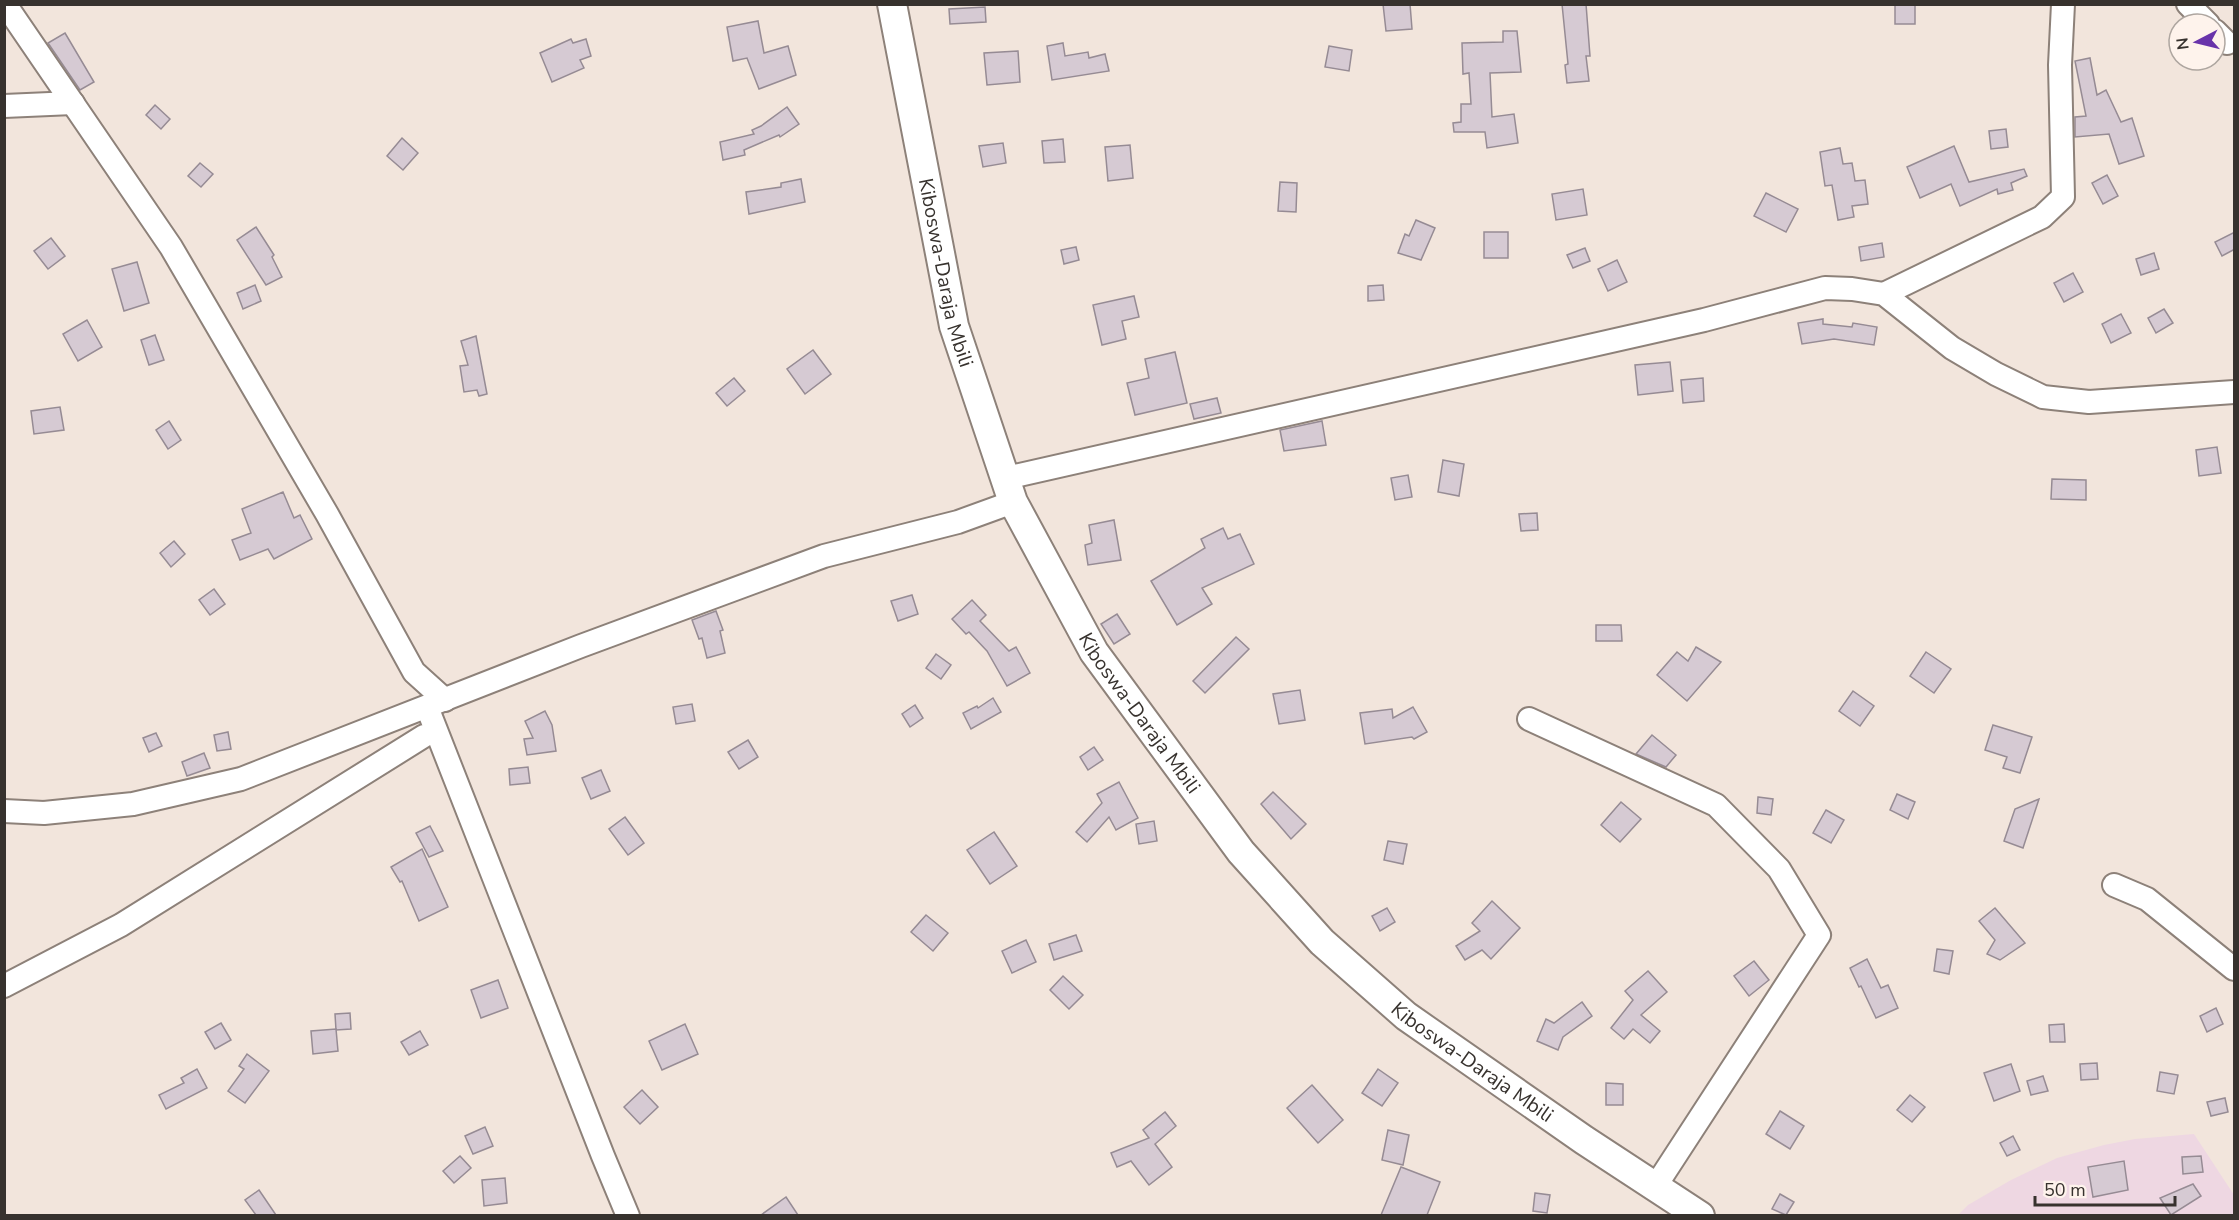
<svg xmlns="http://www.w3.org/2000/svg" width="2239" height="1220" viewBox="0 0 2239 1220" font-family="'Nunito Sans',sans-serif">
<style>
.medical{fill:#eed7e2}
.building{fill:#d6cad3;stroke:#968b94;stroke-width:1.5}
.lines{fill:none;stroke-linecap:round;stroke-linejoin:round}
.minor-casing{stroke:#8d8179;stroke-width:26}
.major-casing{stroke:#8d8179;stroke-width:32}
.minor{stroke:#fff;stroke-width:22}
.major{stroke:#fff;stroke-width:28}
.labels{text-anchor:middle;dominant-baseline:central;stroke-width:5;stroke-linejoin:round;paint-order:stroke}
.street-label{font-size:20px;fill:#37322e;stroke:#fef3ec}
</style>
<rect width="100%" height="100%" fill="#f2e5dc"/>
<path class="medical" d="M2194,1134L2234,1195V1215L1957,1216L1968,1205L2011,1180L2057,1158L2104,1145L2135,1139Z"/>
<g class="building">
<path d="M1383,4H1410L1412,29L1386,31Z"/>
<path d="M1562,4H1586L1590,56H1586L1589,81L1567,83L1565,65L1568,64Z"/>
<rect x="1895" y="4" width="20" height="20"/>
<path d="M985,7L986,22L950,24L949,9Z"/>
<path d="M758,21L764,53L788,46L796,75L759,89L747,58L733,61L727,27Z"/>
<path d="M1503,31H1517L1521,72L1490,73L1492,117L1514,114L1518,143L1487,148L1485,132H1454L1453,123L1461,122V104H1471L1469,73L1463,74L1462,43L1503,42Z"/>
<path d="M65,33L94,82L80,90L48,43Z"/>
<path d="M571,39L573,43L586,39L591,56L580,60L584,68L552,82L540,53Z"/>
<path d="M1063,43L1065,56L1088,52L1089,58L1105,54L1109,71L1052,80L1047,46Z"/>
<path d="M1329,46L1352,50L1349,71L1325,67Z"/>
<path d="M1018,51L1020,82L987,85L984,53Z"/>
<path d="M2090,58L2097,95L2106,90L2121,122L2132,118L2144,156L2119,164L2109,134L2075,137V117L2086,116L2075,61Z"/>
<path d="M155,105L170,119L161,129L146,115Z"/>
<path d="M787,107L799,124L780,137L779,135L744,150L745,155L723,160L720,142L754,134L752,130L761,126Z"/>
<path d="M2006,129L2008,147L1991,149L1989,131Z"/>
<path d="M402,138L418,153L403,170L387,156Z"/>
<path d="M1063,139L1065,162L1044,163L1042,141Z"/>
<path d="M1003,143L1006,163L983,167L979,146Z"/>
<path d="M1130,145L1133,178L1108,181L1105,147Z"/>
<path d="M1954,146L1969,182L2024,169L2027,176L2011,183L2013,190L1998,194L1997,189L1960,206L1951,184L1920,198L1907,167Z"/>
<path d="M1840,148L1843,164L1852,163L1855,181L1865,180L1868,204L1852,206L1854,217L1838,220L1832,185L1825,186L1820,152Z"/>
<path d="M200,163L213,174L201,187L188,176Z"/>
<path d="M2107,175L2118,196L2103,204L2092,183Z"/>
<path d="M801,179L805,202L749,214L746,192L781,187V183Z"/>
<path d="M1280,182L1297,183L1296,212L1278,211Z"/>
<path d="M1583,189L1587,215L1556,220L1552,194Z"/>
<path d="M1766,193L1798,209L1786,232L1754,216Z"/>
<path d="M1416,220L1435,228L1421,260L1398,253L1405,234L1409,236Z"/>
<path d="M256,227L274,255L272,257L282,277L266,285L237,240Z"/>
<rect x="1484" y="232" width="24" height="26"/>
<path d="M2235,232V249L2222,256L2215,242Z"/>
<path d="M51,238L65,256L48,269L34,251Z"/>
<path d="M1882,243L1884,257L1861,261L1859,247Z"/>
<path d="M1076,247L1079,260L1064,264L1061,250Z"/>
<path d="M1585,248L1590,261L1573,268L1567,255Z"/>
<path d="M2154,253L2159,269L2141,275L2136,259Z"/>
<path d="M1617,260L1627,282L1608,291L1598,269Z"/>
<path d="M137,262L149,303L124,311L112,269Z"/>
<path d="M2073,273L2083,292L2064,302L2054,283Z"/>
<path d="M255,285L261,301L243,309L237,293Z"/>
<path d="M1383,285L1384,300L1368,301V286Z"/>
<path d="M1134,296L1139,317L1122,321L1126,339L1102,345L1093,305Z"/>
<path d="M2164,309L2173,323L2156,333L2148,318Z"/>
<path d="M2121,314L2131,333L2111,343L2102,324Z"/>
<path d="M1823,319V324L1852,327L1853,323L1877,327L1874,345L1834,339L1802,344L1798,323Z"/>
<path d="M87,320L102,347L78,361L63,334Z"/>
<path d="M155,335L164,360L149,365L141,340Z"/>
<path d="M476,336L487,394L479,396L477,390L464,392L460,366L468,365L461,341Z"/>
<path d="M813,350L831,374L805,394L787,369Z"/>
<path d="M1175,352L1187,403L1135,415L1127,383L1149,378L1145,359Z"/>
<path d="M1670,362L1673,391L1638,395L1635,365Z"/>
<path d="M734,378L745,391L727,406L716,393Z"/>
<path d="M1703,378L1704,401L1683,403L1681,380Z"/>
<path d="M1217,398L1221,413L1194,419L1190,404Z"/>
<path d="M60,407L64,430L34,434L31,411Z"/>
<path d="M169,421L181,440L168,449L156,430Z"/>
<path d="M1322,421L1326,445L1284,451L1280,430Z"/>
<path d="M2217,447L2221,473L2199,476L2196,450Z"/>
<path d="M1443,460L1464,464L1459,496L1438,492Z"/>
<path d="M1408,475L1412,497L1395,500L1391,478Z"/>
<path d="M2052,479L2086,480V500L2051,499Z"/>
<path d="M283,492L294,518L300,515L312,539L274,559L268,549L240,560L232,540L251,533L242,509Z"/>
<path d="M1537,513L1538,530L1521,531L1519,514Z"/>
<path d="M1114,520L1121,560L1088,565L1085,545L1092,543L1089,525Z"/>
<path d="M1223,528L1228,539L1240,534L1254,564L1202,588L1212,604L1177,625L1151,581L1205,548L1201,539Z"/>
<path d="M174,541L185,554L171,567L160,553Z"/>
<path d="M214,589L225,604L210,615L199,600Z"/>
<path d="M912,595L918,614L898,621L891,601Z"/>
<path d="M972,600L986,615L980,621L1009,651L1016,647L1030,673L1007,686L987,651L969,632L966,634L952,619Z"/>
<path d="M716,611L723,630L720,631L725,653L707,658L702,638L699,639L692,620Z"/>
<path d="M1117,614L1130,634L1114,644L1101,624Z"/>
<path d="M1596,625H1621L1622,641H1596Z"/>
<path d="M1236,637L1249,649L1205,693L1193,681Z"/>
<path d="M1696,647L1721,662L1687,701L1657,675L1677,652L1688,661Z"/>
<path d="M1926,652L1951,669L1934,693L1910,676Z"/>
<path d="M936,654L951,665L941,679L926,668Z"/>
<path d="M1300,690L1305,720L1279,724L1273,694Z"/>
<path d="M1853,691L1874,706L1860,726L1839,711Z"/>
<path d="M993,698L1001,712L971,729L963,713L977,706L978,708Z"/>
<path d="M692,704L695,721L676,724L673,707Z"/>
<path d="M915,705L923,718L910,727L902,714Z"/>
<path d="M1413,707L1427,732L1414,739L1412,737L1365,744L1360,713L1392,709L1393,718Z"/>
<path d="M545,711L552,725L556,751L527,755L524,739L533,738L525,721Z"/>
<path d="M1993,725L2032,737L2020,773L2003,768L2007,757L1985,750Z"/>
<path d="M228,732L231,749L217,751L214,735Z"/>
<path d="M156,733L162,746L149,752L143,738Z"/>
<path d="M1652,735L1676,755L1666,767L1636,754Z"/>
<path d="M748,740L758,757L739,769L728,752Z"/>
<path d="M1094,747L1103,760L1088,770L1080,757Z"/>
<path d="M204,753L210,768L187,776L182,762Z"/>
<path d="M528,767L530,783L510,785L509,769Z"/>
<path d="M601,770L610,791L591,799L582,778Z"/>
<path d="M1119,782L1138,818L1116,830L1109,817L1087,842L1076,832L1102,803L1097,794Z"/>
<path d="M1273,792L1306,824L1291,839L1261,804Z"/>
<path d="M1897,794L1915,802L1908,819L1890,810Z"/>
<path d="M1758,797L1773,799L1771,815L1757,813Z"/>
<path d="M2039,799L2023,848L2004,841L2015,809Z"/>
<path d="M1621,802L1641,819L1620,842L1601,825Z"/>
<path d="M1826,810L1844,820L1831,843L1813,833Z"/>
<path d="M625,817L644,843L628,855L609,829Z"/>
<path d="M1154,821L1157,841L1139,844L1136,824Z"/>
<path d="M430,826L443,851L429,857L416,833Z"/>
<path d="M994,832L1017,866L990,884L967,850Z"/>
<path d="M1388,841L1407,844L1403,864L1384,860Z"/>
<path d="M422,849L448,907L419,921L402,881L400,882L391,867Z"/>
<path d="M1492,901L1520,928L1491,959L1482,950L1465,960L1456,946L1480,931L1472,923Z"/>
<path d="M1387,908L1395,922L1380,931L1372,916Z"/>
<path d="M1995,908L2025,943L2000,960L1987,954L1995,940L1979,921Z"/>
<path d="M926,915L948,933L933,951L911,932Z"/>
<path d="M1076,935L1082,951L1054,960L1049,944Z"/>
<path d="M1026,940L1036,962L1012,973L1002,951Z"/>
<path d="M1937,949L1953,951L1949,974L1934,971Z"/>
<path d="M1867,959L1881,988L1888,985L1898,1008L1876,1018L1861,986L1859,987L1850,968Z"/>
<path d="M1754,961L1769,980L1749,996L1734,976Z"/>
<path d="M1648,971L1667,992L1641,1015L1660,1031L1650,1043L1633,1029L1624,1039L1611,1028L1633,1000L1625,991Z"/>
<path d="M1063,976L1083,995L1069,1009L1050,990Z"/>
<path d="M498,980L508,1008L481,1018L471,990Z"/>
<path d="M1582,1002L1592,1016L1563,1037L1558,1050L1537,1041L1546,1019L1554,1023Z"/>
<path d="M2216,1008L2223,1024L2207,1032L2200,1016Z"/>
<path d="M350,1013L351,1029L336,1030L335,1014Z"/>
<path d="M221,1023L231,1040L215,1049L205,1032Z"/>
<path d="M685,1024L698,1054L662,1070L649,1041Z"/>
<path d="M2064,1024L2065,1042H2050L2049,1025Z"/>
<path d="M336,1029L338,1051L313,1054L311,1031Z"/>
<path d="M420,1031L428,1045L409,1055L401,1042Z"/>
<path d="M247,1054L269,1071L245,1103L228,1091L244,1069L239,1066Z"/>
<path d="M2097,1063L2098,1079L2081,1080L2080,1064Z"/>
<path d="M2011,1064L2020,1091L1994,1101L1984,1073Z"/>
<path d="M197,1069L207,1088L166,1109L159,1095L184,1083L181,1078Z"/>
<path d="M1378,1069L1398,1083L1382,1106L1362,1093Z"/>
<path d="M2160,1072L2178,1075L2174,1094L2157,1091Z"/>
<path d="M2043,1076L2048,1091L2031,1095L2027,1081Z"/>
<path d="M1606,1083L1623,1084V1105H1606Z"/>
<path d="M1312,1085L1343,1120L1318,1143L1287,1108Z"/>
<path d="M642,1090L658,1107L640,1124L624,1107Z"/>
<path d="M1910,1095L1925,1107L1912,1122L1897,1110Z"/>
<path d="M2225,1098L2228,1112L2211,1116L2207,1102Z"/>
<path d="M1780,1111L1804,1126L1790,1149L1766,1134Z"/>
<path d="M1165,1112L1176,1126L1155,1144L1172,1167L1149,1185L1131,1161L1117,1167L1111,1153L1149,1138L1143,1130Z"/>
<path d="M485,1127L493,1146L473,1154L465,1136Z"/>
<path d="M1388,1130L1409,1135L1403,1165L1382,1160Z"/>
<path d="M2013,1136L2020,1150L2007,1156L2000,1143Z"/>
<path d="M460,1156L471,1168L454,1183L443,1171Z"/>
<path d="M2201,1156L2203,1172L2183,1174L2182,1157Z"/>
<path d="M2124,1161L2128,1190L2093,1197L2088,1167Z"/>
<path d="M1401,1167L1440,1182L1427,1215H1381Z"/>
<path d="M505,1178L507,1203L484,1206L482,1180Z"/>
<path d="M2193,1184L2201,1196L2171,1215L2160,1198Z"/>
<path d="M259,1190L276,1215H256L245,1200Z"/>
<path d="M1535,1193L1550,1195L1547,1213L1533,1211Z"/>
<path d="M1780,1194L1794,1202L1786,1215L1772,1209Z"/>
<path d="M786,1197L798,1215H761Z"/>
</g>
<g class="lines">
<g class="minor-casing">
<g id="minor">
<path d="M5,4L171,247L327,514L414,672L445,700"/>
<path d="M2188,4L2208,24"/>
<path d="M2215,31L2227,43"/>
<path d="M4,106L73,103"/>
<path d="M1884,294L2042,217L2063,197L2060,65L2063,4"/>
<path d="M1006,478L1704,320L1825,288L1852,289L1884,294L1952,348L1996,374L2043,397L2089,402L2234,392"/>
<path d="M427,707L603,1156L628,1216"/>
<path d="M1529,719L1716,805L1779,869L1819,935L1655,1187"/>
<path d="M4,811L44,813L133,804L241,779L581,646L824,556L958,522L1013,502"/>
<path d="M2114,885L2147,899L2234,969"/>
<path d="M4,986L121,925L424,736"/>
</g>
</g>
<g class="major-casing">
<g id="major">
<path id="s1" d="M892,4L954,326L1013,502L1094,652L1241,852L1322,942L1406,1016L1584,1140L1700,1216"/>
</g>
</g>
<use href="#minor" class="minor"/>
<use href="#major" class="major"/>
</g>
<g class="labels">
<g class="street-label">
<text stroke="none"><textPath href="#s1" startOffset="274">Kiboswa-Daraja Mbili</textPath></text>
<text stroke="none"><textPath href="#s1" startOffset="760">Kiboswa-Daraja Mbili</textPath></text>
<text stroke="none"><textPath href="#s1" startOffset="1246">Kiboswa-Daraja Mbili</textPath></text>
</g>
</g>
<rect width="2239" height="1220" fill="none" stroke="#37322e" stroke-width="12"/>
<g transform="translate(2197 42) rotate(263)"><circle r="28" fill="#fef3ec" stroke="#aea6a0" stroke-width="1.5"/>
<path d="M0-4.5L10 22L0 15L-10 22Z" fill="#6833aa"/>
<text y="-9" font-size="16" font-weight="bold" text-anchor="middle" fill="#37322e">N</text>
</g>
<path d="M2035 1196v9h140v-9" fill="none" stroke="#37322e" stroke-width="3"/>
<text x="2044" y="1196" font-size="18" fill="#37322e" stroke="#fef3ec" stroke-width="4.5" paint-order="stroke">50 m</text>
</svg>
